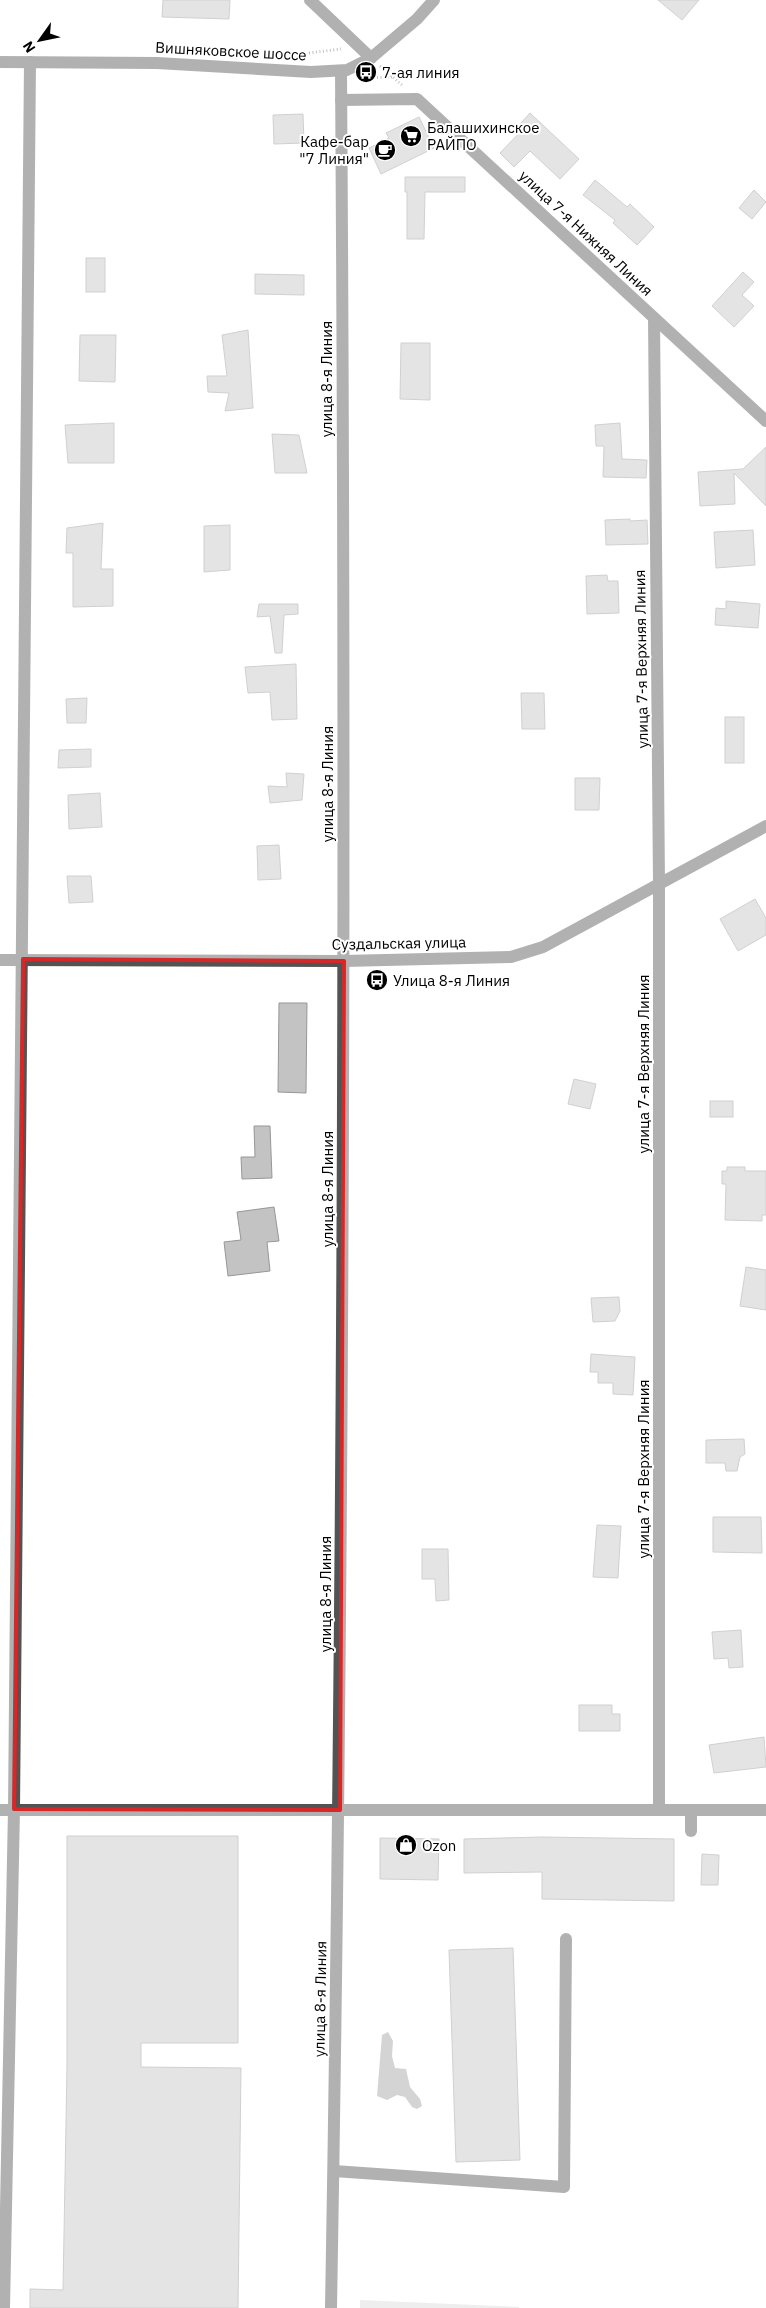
<svg xmlns="http://www.w3.org/2000/svg" width="766" height="2308" viewBox="0 0 766 2308" font-family="'IBM Plex Sans',sans-serif">
<style>
.green{fill:#dadada}
.water{fill:#a1a1a1}
.building{fill:#c3c3c3;stroke:#979797}
.lines{fill:none;stroke-linecap:round;stroke-linejoin:round}
.path{stroke:#757575;stroke-width:3;stroke-dasharray:1 2.5;stroke-linecap:butt}
.minor{stroke:#535353;stroke-width:12}
.marked{fill:none;stroke:#d62828;stroke-width:4;stroke-linejoin:round}
.labels{text-anchor:middle;dominant-baseline:central;stroke-width:4;stroke-linejoin:round;paint-order:stroke}
.street-label{font-size:15px;fill:#000;stroke:#fff}
.poi-label{font-size:15px;fill:#000;stroke:#fff;text-anchor:start}
</style>
<rect width="100%" height="100%" fill="#fff"/>
<path class="green" d="M360,2300L519,2307V2308H360Z"/>
<path class="water" d="M388,2032L393,2041L392,2056L395,2068L406,2069L410,2087L420,2099L422,2106L417,2109L412,2107L405,2097L397,2095L387,2100L377,2096L382,2035Z"/>
<g class="building">
<path d="M163,0H230L229,19L162,17Z"/>
<path d="M658,0H699L682,20Z"/>
<path d="M530,113L579,159L560,179L530,151L514,167L500,153L524,128L520,124Z"/>
<path d="M303,114L304,143L274,144L273,115Z"/>
<path d="M419,117L434,148L381,174L369,148L389,138L386,133Z"/>
<path d="M405,177H465V192H425L424,239H407V192H405Z"/>
<path d="M595,180L627,207L630,204L654,227L637,245L613,223L615,220L583,195Z"/>
<path d="M754,190L766,202L752,219L739,208Z"/>
<rect x="86" y="258" width="19" height="34"/>
<path d="M743,272L754,282L742,295L754,306L734,327L712,306Z"/>
<path d="M255,274L304,275V295L255,294Z"/>
<path d="M248,330L253,408L225,411L229,393L208,392L207,376H227L222,335Z"/>
<path d="M80,335H116L115,382L79,381Z"/>
<path d="M401,343H430V400L400,399Z"/>
<path d="M114,423V463H68L65,425Z"/>
<path d="M620,423L622,459L647,460L646,478L603,477L604,446H596L595,425Z"/>
<path d="M272,434L299,435L307,473H275Z"/>
<path d="M766,447V506L734,473L735,504L700,506L698,472L743,469Z"/>
<path d="M630,519V521L647,520L648,544L606,545L605,520Z"/>
<path d="M103,523L101,569H113V606L73,607V553H66L67,528Z"/>
<path d="M230,525V570L204,572V526Z"/>
<path d="M753,530L755,565L716,568L714,532Z"/>
<path d="M607,575L608,581H618L619,613L587,614L586,576Z"/>
<path d="M726,601L760,604L758,628L715,625L716,608L726,609Z"/>
<path d="M259,604H298V614L284,615L282,653H275L270,616L257,617Z"/>
<path d="M296,664L297,719L272,720L270,692L248,693L245,667Z"/>
<path d="M521,693H544L545,729H522Z"/>
<path d="M87,698L86,723H67L66,699Z"/>
<rect x="725" y="717" width="19" height="46"/>
<path d="M91,749V767L58,768L59,750Z"/>
<path d="M286,773L304,774L302,800L270,803L268,786L287,787Z"/>
<path d="M575,778H600L599,810H575Z"/>
<path d="M100,793L102,827L69,829L68,795Z"/>
<path d="M279,845L281,879L258,880L257,846Z"/>
<path d="M67,876H91L93,902L69,903Z"/>
<path d="M755,899L766,918V935L738,951L720,919Z"/>
<path d="M279,1003H307L306,1093L278,1092Z"/>
<path d="M574,1079L596,1084L590,1109L568,1104Z"/>
<rect x="710" y="1101" width="23" height="16"/>
<path d="M254,1126H270L272,1178L242,1179L241,1157H255Z"/>
<path d="M727,1167H745V1171H766V1215H762V1221L725,1220L726,1184H722V1171H727Z"/>
<path d="M274,1207L279,1241L267,1242L270,1271L228,1276L224,1242L241,1240L237,1212Z"/>
<path d="M746,1267L766,1270V1310L740,1306Z"/>
<path d="M619,1297L620,1311L615,1321L593,1322L591,1298Z"/>
<path d="M591,1354L635,1357L633,1395L613,1394V1383H598V1372H590Z"/>
<path d="M744,1439L745,1454L740,1457L737,1471H726L725,1463H706V1440Z"/>
<path d="M713,1517H761L762,1553L713,1552Z"/>
<path d="M597,1525L621,1526L618,1578L593,1577Z"/>
<path d="M422,1549H448L449,1600L436,1601L435,1579H422Z"/>
<path d="M741,1630L743,1667L729,1668L728,1658L714,1659L712,1632Z"/>
<path d="M579,1705H612V1714H620V1731H579Z"/>
<path d="M764,1737L766,1767L714,1773L709,1745Z"/>
<path d="M67,1836H238V2043H141V2067L241,2068L238,2308H30V2289L63,2290L67,2066Z"/>
<path d="M542,1837L674,1839V1901L542,1899V1872L464,1873V1839Z"/>
<path d="M380,1838L439,1839L438,1880L380,1879Z"/>
<path d="M702,1854L719,1855L718,1885H701Z"/>
<path d="M513,1948L520,2160L456,2162L449,1950Z"/>
</g>
<g class="lines">
<g class="path">
<path d="M309,53L341,49"/>
<path d="M380,66L402,85"/>
<path d="M363,78L393,77"/>
</g>
<g class="minor">
<path d="M310,0L371,58"/>
<path d="M0,62L157,63L311,72L347,70L371,58L417,19L434,0"/>
<path d="M341,100L417,99L766,421"/>
<path d="M654,318L659,883V1810"/>
<path d="M0,960L344,961L511,957L543,947L766,826"/>
<path d="M0,1810H766"/>
<path d="M691,1831V1810"/>
<path d="M334,2171L564,2187L566,1939"/>
<path d="M4,2308L14,1809L30,62"/>
<path d="M331,2308C344,1562 346,816 341,71"/>
</g>
</g>
<path d="M0 0H766V2308H0ZM23,959L344,961L340,1810L14,1809Z" fill="#fff" fill-opacity=".55" fill-rule="evenodd"/>
<path class="marked" d="M23,959L344,961L340,1810L14,1809Z"/>
<defs>
<g id="bus-disc" transform="scale(1.125)"><circle r="9.5" fill="#000" stroke="#fff"/><path d="M-5-6H5V4H4V6H2V4H-2V6H-4V4H-5ZM-3.5-4V0h7V-4ZM-3.5 1.2v1.5H-2V1.2ZM2 1.2v1.5H3.5V1.2Z" fill="#fff"/></g>
<g id="supermarket-disc" transform="scale(1.125)"><circle r="9.5" fill="#000" stroke="#fff"/><path d="M-6-5.5h2.5l.6 2H6L4.5 2H-2.5L-4.4-4H-6ZM-1.5 3.2a1.3 1.3 0 1 0 .1 0ZM3 3.2a1.3 1.3 0 1 0 .1 0Z" fill="#fff"/></g>
<g id="cafe-disc" transform="scale(1.125)"><circle r="9.5" fill="#000" stroke="#fff"/><path d="M-5.5-4.5H6V0H3Q3 3.5 0 3.5H-2.5Q-5.5 3.5-5.5 0ZM3-3.2v2h1.7v-2ZM-6 4.5H4V6H-6Z" fill="#fff"/></g>
<g id="shop-disc" transform="scale(1.125)"><circle r="9.5" fill="#000" stroke="#fff"/><path d="M-5-2.5h2.3a2.7 3.5 0 0 1 5.4 0H5L5.5 6h-11ZM-1.5-2.5h3a1.5 2.3 0 0 0-3 0Z" fill="#fff"/></g>
</defs>
<g fill-rule="evenodd">
<use href="#bus-disc" x="366" y="72"/>
<use href="#supermarket-disc" x="411" y="136"/>
<use href="#cafe-disc" x="385" y="150"/>
<use href="#bus-disc" x="377" y="980"/>
<use href="#shop-disc" x="406" y="1845"/>
</g>
<g class="labels">
<g class="street-label">
<text transform="translate(231 51) rotate(3)">Вишняковское шоссе</text>
<text transform="translate(586 233) rotate(43)">улица 7-я Нижняя Линия</text>
<text transform="translate(326 379) rotate(-90)">улица 8-я Линия</text>
<text transform="translate(641 659) rotate(-91)">улица 7-я Верхняя Линия</text>
<text transform="translate(327 784) rotate(-90)">улица 8-я Линия</text>
<text transform="translate(399 943) rotate(-1)">Суздальская улица</text>
<text transform="translate(643 1064) rotate(-90)">улица 7-я Верхняя Линия</text>
<text transform="translate(327 1189) rotate(-90)">улица 8-я Линия</text>
<text transform="translate(643 1469) rotate(-90)">улица 7-я Верхняя Линия</text>
<text transform="translate(325 1594) rotate(-90)">улица 8-я Линия</text>
<text transform="translate(320 1999) rotate(-89)">улица 8-я Линия</text>
</g>
<g class="poi-label">
<text x="382" y="72">7-ая линия</text>
<text x="427" y="127">Балашихинское<tspan x="427" dy="17">РАЙПО</tspan></text>
<text x="369" y="141" text-anchor="end">Кафе-бар<tspan x="369" dy="17">"7 Линия"</tspan></text>
<text x="393" y="980">Улица 8-я Линия</text>
<text x="422" y="1845">Ozon</text>
</g>
</g>
<g transform="translate(40 40) rotate(237)" stroke="#ffffff" stroke-width="4" paint-order="stroke">
<path d="M0-4L9 19L0 12L-9 19Z" fill="#000000"/>
<text y="-8" font-size="14" font-weight="bold" text-anchor="middle" fill="#000000">N</text>
</g>
</svg>
